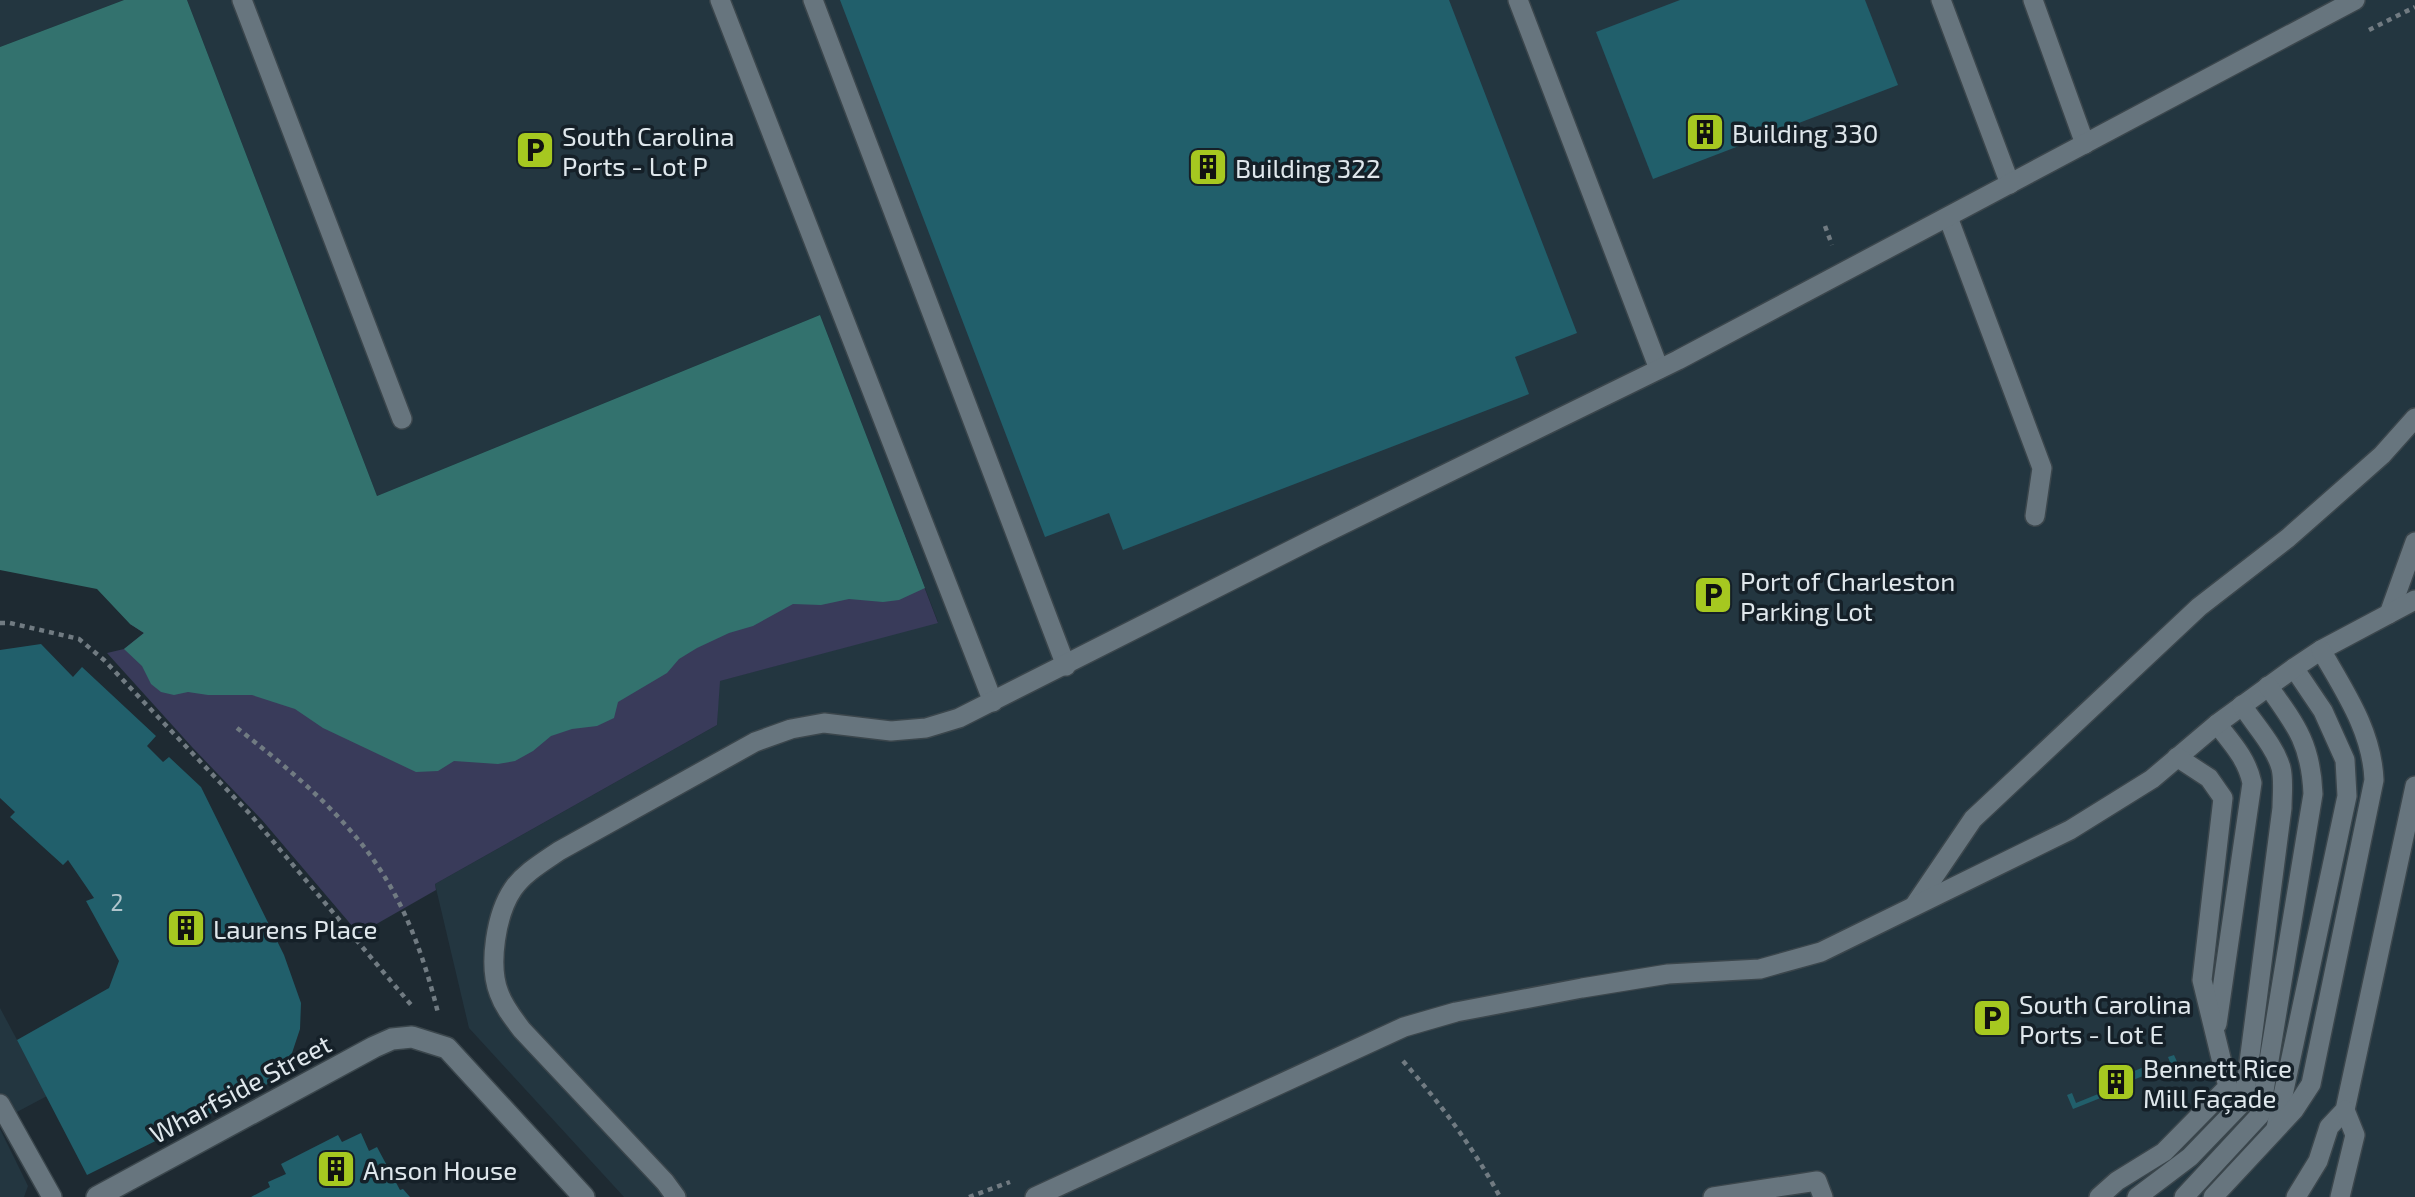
<svg xmlns="http://www.w3.org/2000/svg" width="2415" height="1197" viewBox="0 0 2415 1197" font-family="'Exo 2',sans-serif">
<style>
.built{fill:#233640}
.green{fill:#393b5a}
.water{fill:#33726e}
.building{fill:#215f6b}
.lines{fill:none;stroke-linecap:round;stroke-linejoin:round}
.service-casing{stroke:#3b464c;stroke-width:22}
.minor-casing{stroke:#3b464c;stroke-width:24}
.path{stroke:#717b82;stroke-width:4.5;stroke-dasharray:5 5;stroke-linecap:butt}
.service{stroke:#67757e;stroke-width:19}
.minor{stroke:#67757e;stroke-width:21}
.labels{text-anchor:middle;dominant-baseline:central;stroke-width:7;stroke-linejoin:round;paint-order:stroke}
.number-label{font-size:23px;fill:#b0c5cc}
.poi-label{font-size:26px;fill:#dfe7ec;stroke:#152028;text-anchor:start}
.street-label{font-size:26px;fill:#dfe7ec;stroke:#152028}
</style>
<rect width="100%" height="100%" fill="#1e2a32"/>
<g class="built">
<path d="M0,0H124L0,47Z"/>
<path d="M187,0H2415V1197H624L469,1028L435,884L717,725L719,681L938,622L820,315L377,496Z"/>
<path d="M0,1008L47,1096L0,1121Z"/>
<path d="M0,1129L28,1186L24,1197H0Z"/>
</g>
<path class="green" d="M899,521L938,623L720,681L717,725L435,884L436,890L359,934L262,820L192,747L107,653L124,649L144,633L130,624Z"/>
<path class="water" d="M124,0H187L377,496L820,315L925,588L899,600L883,602L849,599L821,605L793,604L753,626L729,633L697,648L679,659L667,673L618,702L614,718L597,726L572,729L551,736L533,751L515,761L498,764L454,761L438,771L416,772L323,728L295,709L252,695H208L188,692L174,695L161,692L151,684L142,666L124,649L144,633L130,624L97,589L0,570V47Z"/>
<g class="building">
<path d="M840,0H1449L1577,333L1515,357L1529,394L1123,550L1109,513L1045,537Z"/>
<path d="M1680,0H1865L1898,85L1653,179L1596,32Z"/>
<path d="M41,644L73,677L82,667L156,736L147,746L163,762L169,757L201,787L284,955L301,1003L300,1029L292,1053L281,1070L266,1085L232,1104L228,1097L213,1105L216,1111L87,1175L17,1040L109,988L119,961L86,901L94,898L68,860L63,865L10,817L15,812L0,798V650Z"/>
<path d="M2174,1055L2179,1066L2144,1080L2143,1076L2106,1091L2108,1095L2073,1109L2067,1095L2072,1093L2076,1103L2103,1092L2100,1085L2144,1067L2146,1072L2170,1062L2168,1057Z"/>
<path d="M361,1133L369,1151L377,1147L400,1190L403,1189L410,1197H251L270,1187L268,1182L286,1174L281,1164L338,1135L342,1142Z"/>
</g>
<g class="lines">
<g class="service-casing">
<g id="service">
<path d="M242,0L402,419"/>
<path d="M720,0L993,702"/>
<path d="M813,0L1066,666"/>
<path d="M1518,0L1659,369"/>
<path d="M1941,0L2010,184"/>
<path d="M2033,0L2085,144"/>
<path d="M1948,217L2042,468L2035,516"/>
<path d="M2389,614L2415,542"/>
<path d="M2217,724C2232,743 2247,759 2252,783L2217,1024"/>
<path d="M1914,906L1973,819L2199,607L2288,538L2382,455L2415,418"/>
<path d="M0,1104L52,1197"/>
<path d="M2276,1128L2347,796L2345,760L2323,711L2294,668"/>
<path d="M676,1197L665,1182L522,1030C513,1018 504,1007 499,993C488,965 496,914 513,889C524,873 543,862 559,851L755,742L791,729L824,723L891,731L926,728L959,718L1317,537L1678,360L2355,0"/>
<path d="M1035,1197L1404,1027L1456,1012L1582,988L1668,974L1760,969L1821,952L2070,830L2152,779L2217,724L2294,668L2321,650L2415,600"/>
<path d="M1713,1197L1817,1181L1823,1197"/>
<path d="M2099,1197L2117,1181L2164,1152L2228,1087L2202,980L2223,798L2209,778L2177,757"/>
<path d="M2137,1197L2190,1157L2244,1101L2282,808C2282,796 2284,780 2281,768C2275,746 2254,724 2242,705"/>
<path d="M2184,1197L2260,1115L2313,794C2311,744 2296,725 2268,686"/>
<path d="M2213,1197L2294,1110L2311,1084L2374,780C2372,731 2345,692 2321,650"/>
<path d="M2296,1197L2318,1161L2329,1127L2345,1110L2415,786"/>
<path d="M2340,1197L2355,1135L2345,1110"/>
</g>
</g>
<g class="minor-casing">
<path id="minor" d="M97,1197L374,1047L392,1039L412,1037L447,1048L584,1197"/>
</g>
<g class="path">
<path d="M2369,30L2415,7"/>
<path d="M1825,226L1832,245"/>
<path d="M0,623H10L79,639L104,660L250,814L412,1006"/>
<path d="M237,728C292,771 350,819 386,879C411,920 427,968 438,1013"/>
<path d="M1403,1061C1440,1103 1473,1147 1500,1197"/>
<path d="M969,1197L1010,1182"/>
</g>
<use href="#service" class="service"/>
<use href="#minor" class="minor"/>
</g>
<defs>
<g id="building-square" transform="scale(2.0125)"><rect x="-9" y="-9" width="18" height="18" rx="4" fill="#a6c820" stroke="#152028"/><path d="M-4-6H4V6H1V3H-1V6H-4ZM-2.5-4.3h1.7v1.8h-1.7ZM.8-4.3h1.7v1.8H.8ZM-2.5-1h1.7V.8h-1.7ZM.8-1h1.7V.8H.8Z" fill="#111"/></g>
<g id="parking-square" transform="scale(2.0125)"><rect x="-9" y="-9" width="18" height="18" rx="4" fill="#a6c820" stroke="#152028"/><path d="M-3.5-5.5H1a3.5 3.5 0 0 1 0 7H-1V5.5H-3.5ZM-1-3.4V-.6H.8a1.4 1.4 0 0 0 0-2.8Z" fill="#111"/></g>
</defs>
<g fill-rule="evenodd">
<use href="#building-square" x="1705" y="132"/>
<use href="#parking-square" x="535" y="150"/>
<use href="#building-square" x="1208" y="167"/>
<use href="#parking-square" x="1713" y="595"/>
<use href="#building-square" x="186" y="928"/>
<use href="#parking-square" x="1992" y="1018"/>
<use href="#building-square" x="2116" y="1082"/>
<use href="#building-square" x="336" y="1169"/>
</g>
<g class="labels">
<g class="number-label">
<text x="117" y="902">2</text>
</g>
<g class="poi-label">
<text x="1732" y="132">Building 330</text>
<text x="562" y="135">South Carolina<tspan x="562" dy="30">Ports - Lot P</tspan></text>
<text x="1235" y="167">Building 322</text>
<text x="1740" y="580">Port of Charleston<tspan x="1740" dy="30">Parking Lot</tspan></text>
<text x="213" y="928">Laurens Place</text>
<text x="2019" y="1003">South Carolina<tspan x="2019" dy="30">Ports - Lot E</tspan></text>
<text x="2143" y="1067">Bennett Rice<tspan x="2143" dy="30">Mill Façade</tspan></text>
<text x="363" y="1169">Anson House</text>
</g>
<g class="street-label">
<text transform="translate(240 1088) rotate(-28)">Wharfside Street</text>
</g>
</g>
</svg>
